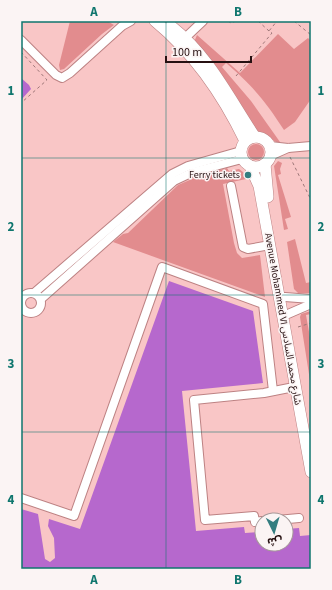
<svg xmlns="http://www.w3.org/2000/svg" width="332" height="590" viewBox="0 0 332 590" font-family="'Source Sans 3','Noto Sans Arabic',sans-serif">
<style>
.green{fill:#e28c8e}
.water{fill:#b668cd}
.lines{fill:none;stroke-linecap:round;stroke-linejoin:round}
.minor-casing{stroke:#bd8283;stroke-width:10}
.major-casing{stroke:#bd8283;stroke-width:12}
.path{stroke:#9e7778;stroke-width:1;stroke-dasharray:3 3;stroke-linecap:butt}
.minor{stroke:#fff;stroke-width:8}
.major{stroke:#fff;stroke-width:11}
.grid{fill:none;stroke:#0f766e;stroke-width:1;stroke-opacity:0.55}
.poi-dot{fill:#347d80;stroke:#fbf4f4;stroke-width:1.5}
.labels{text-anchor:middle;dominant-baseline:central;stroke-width:3;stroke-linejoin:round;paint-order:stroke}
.poi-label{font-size:10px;fill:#261011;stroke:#fbf4f4;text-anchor:end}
.street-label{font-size:10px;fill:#261011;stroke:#fbf4f4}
.neatline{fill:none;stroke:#0f766e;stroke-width:1.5}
.grid-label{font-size:13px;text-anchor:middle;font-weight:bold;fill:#0f766e}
</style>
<rect width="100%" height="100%" fill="#f9c6c6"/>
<g class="green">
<path d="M70,21H107L114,25L102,34L64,69L60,70L59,65Z"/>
<path d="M278,34L294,49L308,38L311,41V99L295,122L284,130C266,102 252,85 226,63L222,67L251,101L280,142L278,143L260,133L252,126L194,42L197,35L240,73Z"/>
<circle cx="256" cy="152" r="8"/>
<path d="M278,161L282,163L280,169L281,174L278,175L291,217L285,219L288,229L284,230L274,166Z"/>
<path d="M227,168L229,171L239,169L243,172L246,179L223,184L234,243L237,253L242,258L260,255L265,297L113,242L123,234L128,233L178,185L199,176Z"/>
<path d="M295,239L306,283L311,282V293H298L294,289L287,242Z"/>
<path d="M311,311V314L306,315L311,343V387L300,317L301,314Z"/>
</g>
<g class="water">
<path d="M21,78L29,85L31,89L21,100Z"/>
<path d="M169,281L253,311L263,383L182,391L196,531L244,527L245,533L262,532V544H286V529L299,528L300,536L311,535V569H21V509L38,514L45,559L50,562L55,558L54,538L48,526L49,519L80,529Z"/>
</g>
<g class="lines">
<g class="minor-casing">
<g id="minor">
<path d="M185,38L203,21"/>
<path d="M21,40L56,75L62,78L70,73L122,26L131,21"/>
<path d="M270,146L288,148L311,146"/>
<path d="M270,156L288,148"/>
<path d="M231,186L243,247L248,249L270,245"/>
<path d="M34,293L172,174L188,166L241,151"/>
<circle cx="31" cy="303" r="10"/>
<path d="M285,297L311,299"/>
<path d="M41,299L174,181L193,172L242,159"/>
<path d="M288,314L311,304"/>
<path d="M21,498L74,516L162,267L263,304L273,391"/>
<path d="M277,520L299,518"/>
<path d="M262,521L255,522L254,516L205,520L194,400L264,393L294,387"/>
</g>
</g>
<g class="major-casing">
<g id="major">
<path d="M155,21C195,54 223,95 245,141"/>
<path d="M171,26C209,56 229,98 255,137"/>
<circle cx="256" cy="152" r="15"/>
<path d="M265,164L268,197"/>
<path d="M250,166L259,186L311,472"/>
</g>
</g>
<g class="path">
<path d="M228,21L231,23L236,21"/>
<path d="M258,21L269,31"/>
<path d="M294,21L311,35"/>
<path d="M21,52L47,80L21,103"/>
<path d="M236,76L272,33L269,31L277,21"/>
<path d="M290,157L311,200"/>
<path d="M298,327L311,323"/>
</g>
<use href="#minor" class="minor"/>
<use href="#major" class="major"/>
</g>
<path class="grid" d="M166,21V569M21,158H311M21,295H311M21,432H311"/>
<circle class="poi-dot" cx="248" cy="175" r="4"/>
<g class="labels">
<g class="poi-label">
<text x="240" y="175">Ferry tickets</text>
</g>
<g class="street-label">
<text transform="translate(283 319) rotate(80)">Avenue Mohammed VI شارع محمد السادس</text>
</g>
</g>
<rect width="332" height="590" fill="none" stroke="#fbf4f4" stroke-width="44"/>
<g transform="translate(274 532) rotate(175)"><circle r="19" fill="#fbf4f4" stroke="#a69999"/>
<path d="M0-3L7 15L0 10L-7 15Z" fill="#347d80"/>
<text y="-6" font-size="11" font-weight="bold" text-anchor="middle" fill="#261011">ش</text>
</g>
<path d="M166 56v6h85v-6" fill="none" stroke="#261011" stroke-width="2"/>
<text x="172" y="56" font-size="12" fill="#261011" stroke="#fbf4f4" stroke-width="3" paint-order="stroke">100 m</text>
<rect x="22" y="22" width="288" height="546" class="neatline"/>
<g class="grid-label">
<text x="94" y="16">A</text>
<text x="238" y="16">B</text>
<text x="11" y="95">1</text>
<text x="321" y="95">1</text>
<text x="11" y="231">2</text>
<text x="321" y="231">2</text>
<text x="11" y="368">3</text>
<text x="321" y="368">3</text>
<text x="11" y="504">4</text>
<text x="321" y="504">4</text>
<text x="94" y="584">A</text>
<text x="238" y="584">B</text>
</g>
</svg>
